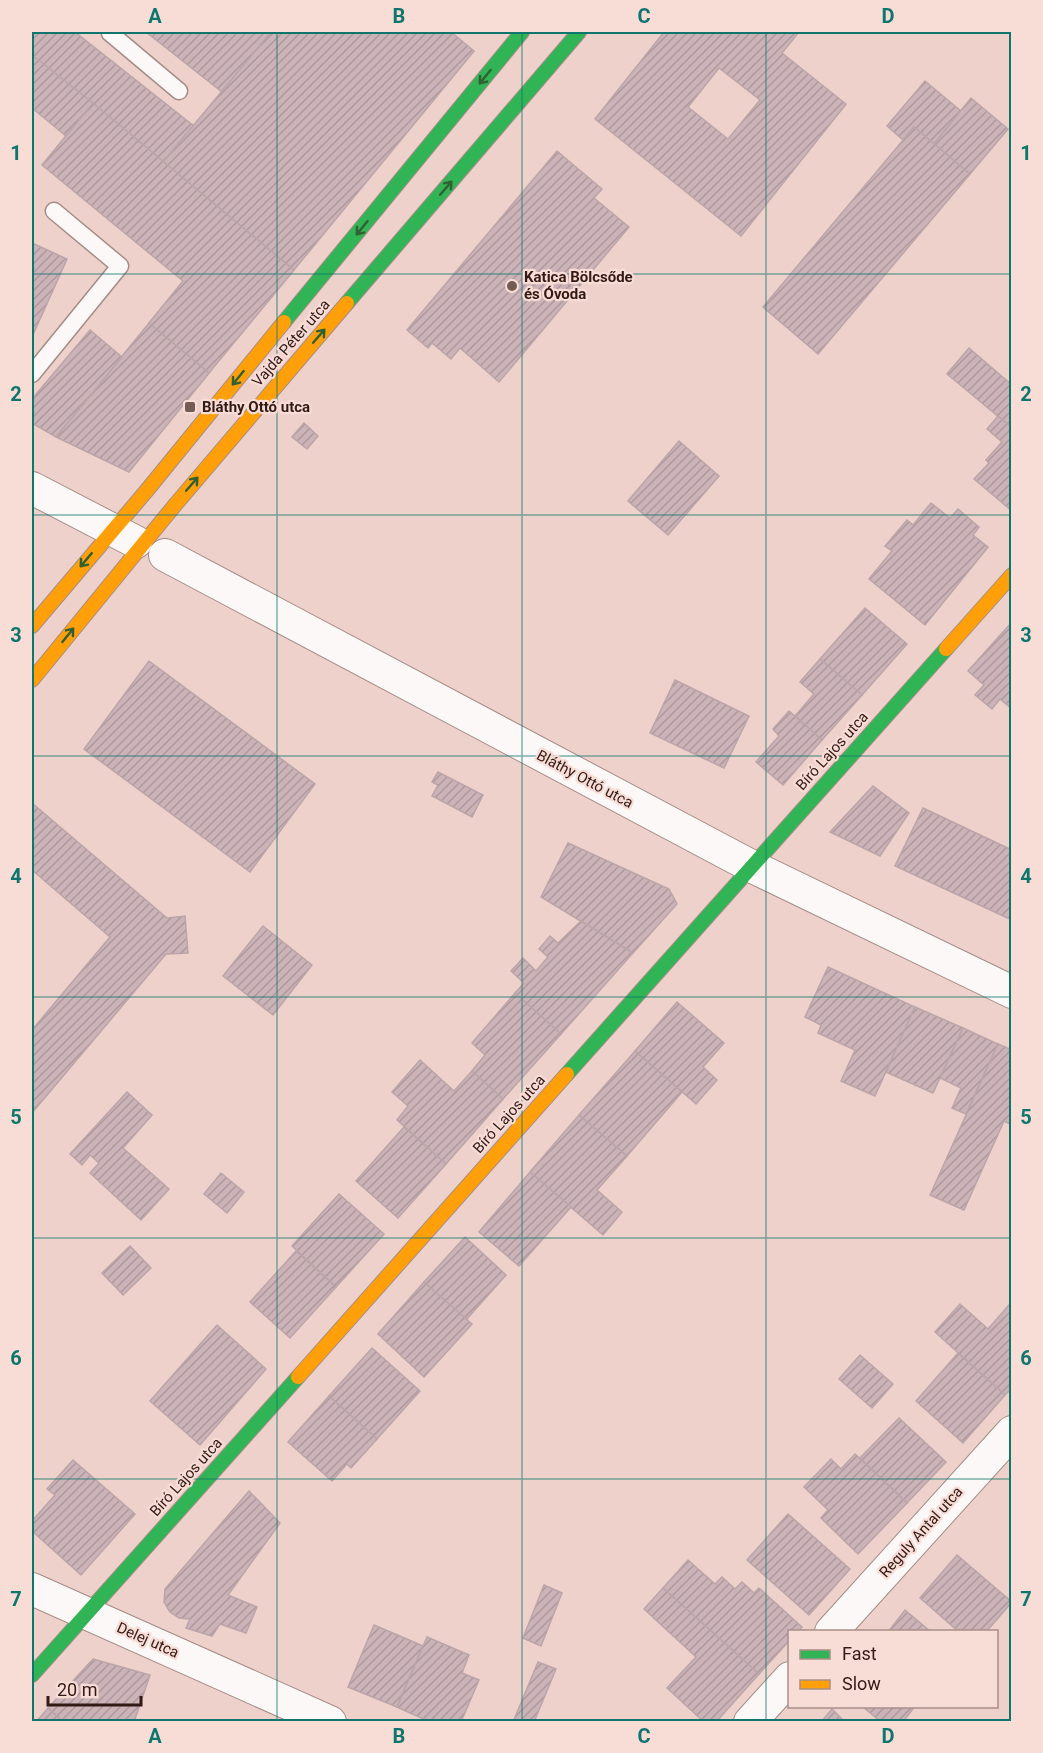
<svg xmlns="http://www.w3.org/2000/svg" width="1043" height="1753" viewBox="0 0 1043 1753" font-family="Roboto,sans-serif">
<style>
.building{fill:url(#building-hatch);stroke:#bba5a9;stroke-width:1.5;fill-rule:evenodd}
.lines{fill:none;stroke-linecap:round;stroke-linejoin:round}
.lane-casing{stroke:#a58d87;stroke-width:19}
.street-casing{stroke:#a58d87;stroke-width:34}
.fast-casing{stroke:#a58d87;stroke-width:16}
.slow-casing{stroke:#a58d87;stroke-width:16}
.lane{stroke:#fcf8f7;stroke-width:16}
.street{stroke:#fcf8f7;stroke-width:32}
.fast{stroke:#30b455;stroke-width:14}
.slow{stroke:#ff9f0a;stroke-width:14}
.oneway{stroke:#326032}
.grid{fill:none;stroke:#0f766e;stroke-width:1.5;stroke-opacity:0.55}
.poi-dot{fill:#745b54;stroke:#f8dcd6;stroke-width:2}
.labels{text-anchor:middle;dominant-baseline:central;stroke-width:4.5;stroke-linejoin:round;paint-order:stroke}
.poi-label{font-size:15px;font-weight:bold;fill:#331b15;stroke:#f8dcd6;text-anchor:start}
.street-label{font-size:15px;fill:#331b15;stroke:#f8dcd6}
.neatline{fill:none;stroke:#0f766e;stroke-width:2}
.grid-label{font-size:20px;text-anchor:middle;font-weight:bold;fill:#0f766e}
</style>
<defs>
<pattern id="building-hatch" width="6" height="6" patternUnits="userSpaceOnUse" patternTransform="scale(1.5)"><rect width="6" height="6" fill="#cbb3b8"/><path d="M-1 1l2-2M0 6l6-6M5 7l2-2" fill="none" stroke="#af999d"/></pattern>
</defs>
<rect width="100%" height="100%" fill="#eed1ca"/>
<g class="building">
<path d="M32,32H75L194,126L163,162L32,55Z"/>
<path d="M146,32H271L222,92Z"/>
<path d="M271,32H451L474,51L294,270L163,162Z"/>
<path d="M664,32H799L782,53L846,104L741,236L595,119ZM719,68L760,100L728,139L688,107Z"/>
<path d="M32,55L93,103L66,136L32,108Z"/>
<path d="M925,81L961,111L934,144L914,127L903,140L887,126Z"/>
<path d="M971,98L1008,129L970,174L934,144Z"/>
<path d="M93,103L294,270L209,373L149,323L183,281L42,165Z"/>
<path d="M914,127L970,174L818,354L763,307Z"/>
<path d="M557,151L602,189L594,198L629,227L499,382L460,348L451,359L432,343L428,348L407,330Z"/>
<path d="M32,243L67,259L32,337Z"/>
<path d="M149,323L209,373L129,472L56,437Z"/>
<path d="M90,330L122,357L56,437L32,423V399Z"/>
<path d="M969,348L1012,385V428L947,374Z"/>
<path d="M998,416L1012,428V511L974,479L989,463L986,460L1002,442L987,429Z"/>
<path d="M304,423L318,436L307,449L292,437Z"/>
<path d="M679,441L719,476L668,535L628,501Z"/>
<path d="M931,503L950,518L958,509L979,527L973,535L988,547L925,625L869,579L892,551L885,546L907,520L913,525Z"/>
<path d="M865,608L907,644L862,695L820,659Z"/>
<path d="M1012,622V709L1000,699L992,709L975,695L984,685L968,671Z"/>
<path d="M820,659L862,695L822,740L795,716L814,694L800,682Z"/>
<path d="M149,661L315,784L250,872L84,749Z"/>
<path d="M675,680L749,716L724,768L650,733Z"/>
<path d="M789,711L822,740L783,785L756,762L779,736L773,729Z"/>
<path d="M438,772L483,795L472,817L432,796L438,785L432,782Z"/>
<path d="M873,786L909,813L880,856L830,832Z"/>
<path d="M32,803L167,918L185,916L188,953L166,954L32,1113V1030L110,937L32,870Z"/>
<path d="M923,808L1012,850V920L895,866Z"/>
<path d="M568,843L669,889L677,904L633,953L541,897Z"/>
<path d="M581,921L633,953L561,1034L515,993L524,983L511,971L523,958L536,971L548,957L539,949L550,936L558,943Z"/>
<path d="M263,926L312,965L273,1015L223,976Z"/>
<path d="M828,967L915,1007L875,1096L841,1081L855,1050L818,1033L821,1025L805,1017Z"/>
<path d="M515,993L561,1034L503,1099L472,1071L485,1055L472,1043Z"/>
<path d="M677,1002L724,1043L703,1067L717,1080L696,1104L635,1051Z"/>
<path d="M915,1007L963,1028L933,1093L886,1072Z"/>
<path d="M963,1028L998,1044L966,1114L952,1108L961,1088L940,1078Z"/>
<path d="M998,1044L1012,1050V1125L1004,1121L964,1210L930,1195Z"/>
<path d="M635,1051L682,1092L627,1156L579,1115Z"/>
<path d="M420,1060L454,1091L472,1071L503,1099L446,1164L397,1120L408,1106L392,1092Z"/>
<path d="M127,1092L152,1115L123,1148L169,1189L141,1220L90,1173L99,1163L90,1155L82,1165L70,1154Z"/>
<path d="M579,1115L627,1156L597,1190L622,1212L603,1235L530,1172Z"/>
<path d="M404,1127L446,1164L398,1218L356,1181Z"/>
<path d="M530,1172L571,1207L519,1266L479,1232Z"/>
<path d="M221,1173L244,1192L227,1213L204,1194Z"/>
<path d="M339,1194L384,1234L336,1287L292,1246Z"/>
<path d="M465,1237L506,1275L466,1320L424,1282Z"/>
<path d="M130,1246L151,1268L123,1295L102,1273Z"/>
<path d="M296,1251L336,1287L290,1338L250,1302Z"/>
<path d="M424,1282L472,1324L424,1377L378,1334Z"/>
<path d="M960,1304L988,1329L1009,1305L1012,1307V1388L1005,1395L935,1332Z"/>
<path d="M217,1325L266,1369L200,1445L150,1401Z"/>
<path d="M372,1348L420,1391L377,1439L329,1396Z"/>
<path d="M958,1353L1005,1395L963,1443L916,1401Z"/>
<path d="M860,1355L893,1384L872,1408L839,1379Z"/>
<path d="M329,1396L377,1439L351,1468L347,1464L332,1481L288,1442Z"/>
<path d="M899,1418L946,1462L907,1503L860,1458Z"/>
<path d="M855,1454L907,1503L858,1554L821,1518L828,1510L804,1487L831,1459L841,1469Z"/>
<path d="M73,1460L135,1514L81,1575L32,1531V1521L55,1495L47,1489Z"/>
<path d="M249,1491L280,1523L228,1595L257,1607L246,1633L220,1624L212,1636L186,1628L190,1619L179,1618L170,1612L164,1602L165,1589Z"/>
<path d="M788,1514L850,1569L809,1615L747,1560Z"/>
<path d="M957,1555L1012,1602L986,1632H959L920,1598Z"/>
<path d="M688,1560L715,1584L722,1577L735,1589L742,1582L754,1593L759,1588L802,1627L798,1632H790V1640L759,1674L663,1588Z"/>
<path d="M544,1585L562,1593L541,1646L523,1638Z"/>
<path d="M663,1588L759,1674L716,1722H704L667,1688L696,1657L644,1609Z"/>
<path d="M905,1610L931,1632H888Z"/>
<path d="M374,1625L423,1646L397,1707L348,1687Z"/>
<path d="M427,1637L469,1655L462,1673L479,1680L461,1722H430L397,1707Z"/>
<path d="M93,1659L150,1675L134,1722H63L48,1708Z"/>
<path d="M538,1662L556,1669L534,1722H513Z"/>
<path d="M862,1706H915L903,1722H881Z"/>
<path d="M48,1708L63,1722H36Z"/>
<path d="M832,1709L845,1722H821Z"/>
</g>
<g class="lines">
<g class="lane-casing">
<g id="lane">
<path d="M112,32L110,33L179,91"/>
<path d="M32,374L120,266L54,211"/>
</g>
</g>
<g class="street-casing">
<g id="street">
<path d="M32,488L136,542"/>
<path d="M165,555L751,866L1012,992"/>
<path d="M32,1589L330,1722"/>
<path d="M831,1632L1012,1432"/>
<path d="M750,1722L790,1678"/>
</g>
</g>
<g class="fast-casing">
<g id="fast">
<path d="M347,303L579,32"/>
<path d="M284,322L522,32"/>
<path d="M567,1074L946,649"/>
<path d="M32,1675L298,1377"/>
</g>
</g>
<g class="slow-casing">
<g id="slow">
<path d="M32,626L148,489L284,322"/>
<path d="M946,649L1012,575"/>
<path d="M32,680L175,505L347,303"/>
<path d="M298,1377L567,1074"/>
</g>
</g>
<use href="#lane" class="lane"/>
<use href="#street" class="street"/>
<use href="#fast" class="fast"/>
<use href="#slow" class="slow"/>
</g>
<defs><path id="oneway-shaft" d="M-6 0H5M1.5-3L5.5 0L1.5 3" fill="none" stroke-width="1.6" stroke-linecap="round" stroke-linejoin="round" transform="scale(1.5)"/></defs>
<g class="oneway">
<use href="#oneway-shaft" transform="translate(485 77) rotate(129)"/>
<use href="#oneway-shaft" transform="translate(446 188) rotate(-49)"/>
<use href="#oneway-shaft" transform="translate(362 228) rotate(129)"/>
<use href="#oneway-shaft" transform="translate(319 336) rotate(-49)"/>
<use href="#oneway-shaft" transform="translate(238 378) rotate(129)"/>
<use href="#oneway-shaft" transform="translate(192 484) rotate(-49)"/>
<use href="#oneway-shaft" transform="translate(86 560) rotate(130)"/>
<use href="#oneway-shaft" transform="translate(68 635) rotate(-51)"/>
</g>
<path class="grid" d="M277,32V1722M522,32V1722M766,32V1722M32,274H1012M32,515H1012M32,756H1012M32,997H1012M32,1238H1012M32,1479H1012"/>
<g class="poi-dot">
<circle cx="512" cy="286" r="6"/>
<rect x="184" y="401" width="12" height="12" rx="3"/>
</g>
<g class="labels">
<g class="poi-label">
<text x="524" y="277">Katica Bölcsőde<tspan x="524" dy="17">és Óvoda</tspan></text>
<text x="202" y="407">Bláthy Ottó utca</text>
</g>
<g class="street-label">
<text transform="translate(291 343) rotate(-49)">Vajda Péter utca</text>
<text transform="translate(832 751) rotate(-48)">Bíró Lajos utca</text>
<text transform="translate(585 779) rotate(28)">Bláthy Ottó utca</text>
<text transform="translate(509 1114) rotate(-48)">Bíró Lajos utca</text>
<text transform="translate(186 1477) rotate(-48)">Bíró Lajos utca</text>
<text transform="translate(921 1532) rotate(-48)">Reguly Antal utca</text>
<text transform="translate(148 1640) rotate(24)">Delej utca</text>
</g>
</g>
<rect width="1043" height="1753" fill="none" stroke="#f8dcd6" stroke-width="66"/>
<rect x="788" y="1630" width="210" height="78" fill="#f8dcd6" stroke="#a98f89" stroke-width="1.5"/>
<rect x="800" y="1650" width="30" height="9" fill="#30b455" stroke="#a98f89" stroke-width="1.5"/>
<text x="842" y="1660" font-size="18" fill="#331b15">Fast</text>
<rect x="800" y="1680" width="30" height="9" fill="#ff9f0a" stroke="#a98f89" stroke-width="1.5"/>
<text x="842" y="1690" font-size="18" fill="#331b15">Slow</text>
<path d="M48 1696v9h93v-9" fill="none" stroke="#331b15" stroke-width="3"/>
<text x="57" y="1696" font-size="18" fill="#331b15" stroke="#f8dcd6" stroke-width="4.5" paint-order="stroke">20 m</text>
<rect x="33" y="33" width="977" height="1687" class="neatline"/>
<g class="grid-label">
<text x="155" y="23">A</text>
<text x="399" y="23">B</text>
<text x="644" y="23">C</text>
<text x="888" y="23">D</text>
<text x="16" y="160">1</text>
<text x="1026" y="160">1</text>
<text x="16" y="401">2</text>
<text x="1026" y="401">2</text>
<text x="16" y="642">3</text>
<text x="1026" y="642">3</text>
<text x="16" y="883">4</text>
<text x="1026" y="883">4</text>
<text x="16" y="1124">5</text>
<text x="1026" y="1124">5</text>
<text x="16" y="1365">6</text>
<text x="1026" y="1365">6</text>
<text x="16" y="1606">7</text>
<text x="1026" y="1606">7</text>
<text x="155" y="1743">A</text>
<text x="399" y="1743">B</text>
<text x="644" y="1743">C</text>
<text x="888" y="1743">D</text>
</g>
</svg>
